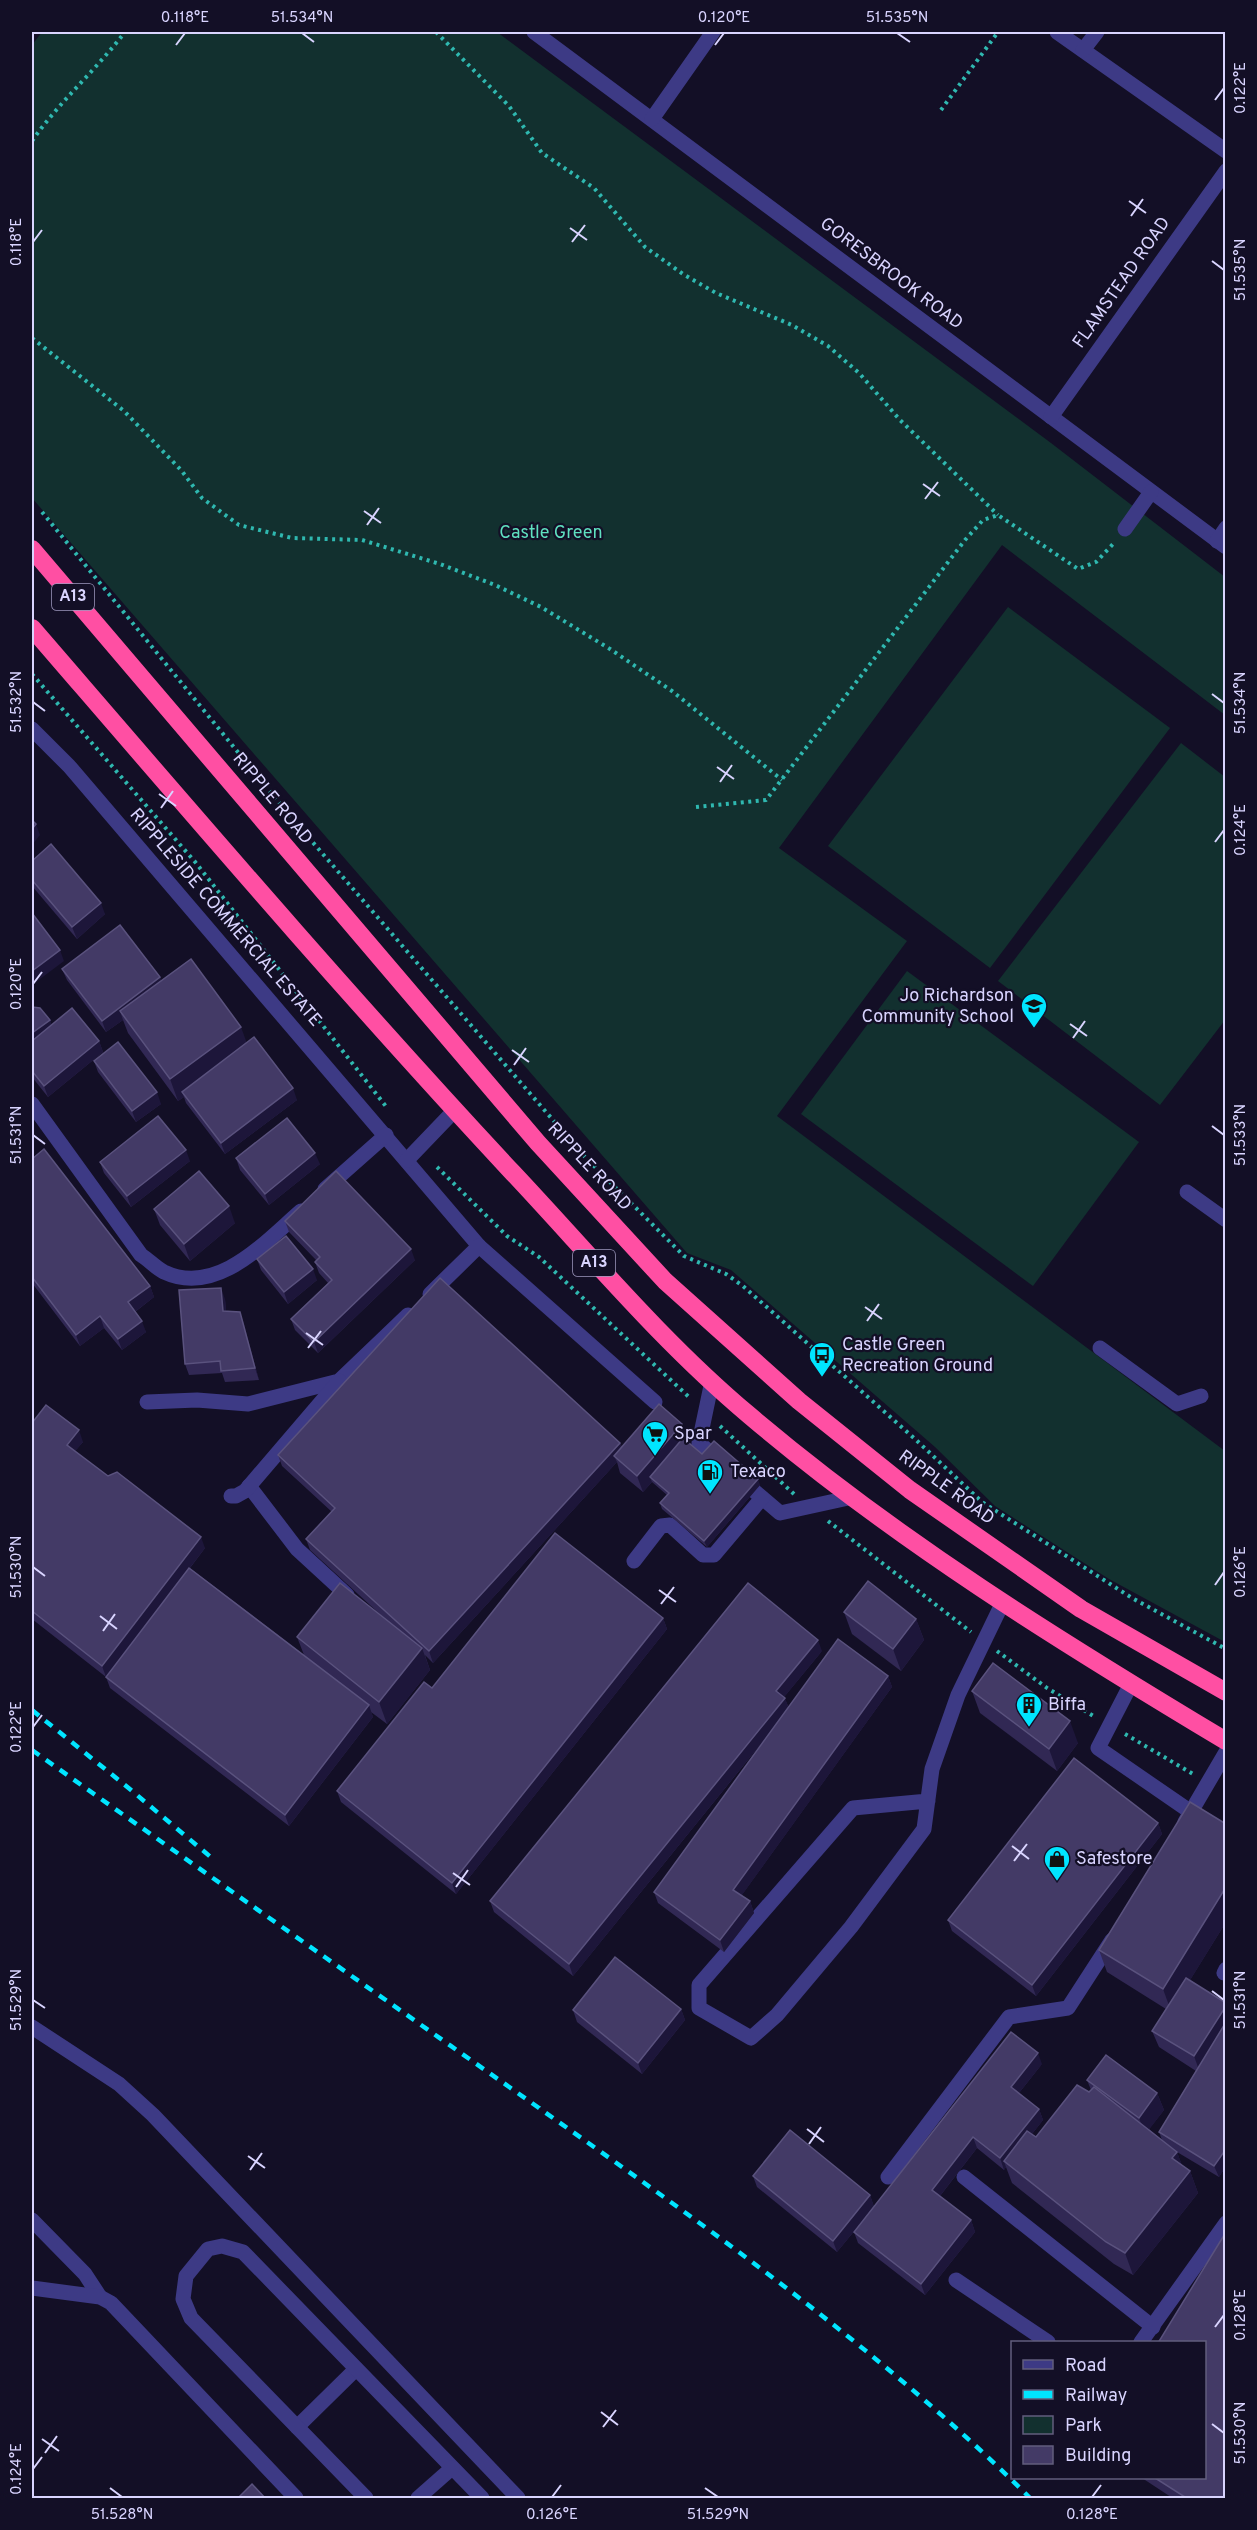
<svg xmlns="http://www.w3.org/2000/svg" width="1257" height="2530" viewBox="0 0 1257 2530" font-family="Overpass,sans-serif">
<style>
.green{fill:#12302f}
.lines{fill:none;stroke-linecap:round;stroke-linejoin:round}
.path{stroke:#2fb8b0;stroke-width:4;stroke-dasharray:3 4.5;stroke-linecap:butt}
.minor{stroke:#3d3a85;stroke-width:15}
.highway{stroke:#ff4fa3;stroke-width:18}
.rail{stroke:#00e5ff;stroke-width:4.5;stroke-dasharray:9 8;stroke-linecap:butt}
.wall{fill:#312854}
.shaded-wall{fill:#1d163a}
.building{fill:#433a66;stroke:#5a527e;stroke-width:1.5}
.ticks{fill:none;stroke:#d9d4ff;stroke-width:2}
.labels{text-anchor:middle;dominant-baseline:central;stroke-width:4.5;stroke-linejoin:round;paint-order:stroke}
.shield{fill:#130f26;stroke:#9e99be;stroke-width:1.5}
.shield-label{font-size:16px;font-weight:bold;fill:#d9d4ff}
.street-label{font-size:18px;fill:#d9d4ff;stroke:#130f26}
.park-label{font-size:18px;fill:#5fe0c0;stroke:#130f26}
.poi-label{font-size:18px;fill:#d9d4ff;stroke:#130f26;text-anchor:start}
.neatline{fill:none;stroke:#d9d4ff;stroke-width:2}
.ticks-label{font-size:15px;text-anchor:middle;fill:#d9d4ff}
</style>
<rect width="100%" height="100%" fill="#130f26"/>
<g class="green">
<path d="M42,32H497L1051,443L1225,577V715L1002,545L779,848L907,941L777,1116L1225,1451V1642L1109,1579L995,1506L935,1447L731,1270L687,1253L32,498V45Z"/>
<path d="M1008,607L1170,728L990,968L828,846Z"/>
<path d="M1181,743L1225,777V1020L1160,1105L998,981Z"/>
<path d="M907,971L1139,1142L1033,1286L801,1114Z"/>
</g>
<g class="lines">
<g class="path">
<path d="M436,32L509,106L542,153L594,188L645,247L683,274L716,293L792,325L828,346L859,373L900,420L998,515"/>
<path d="M941,110L998,32"/>
<path d="M32,141C59,102 96,70 125,32"/>
<path d="M32,338L124,411L181,470L202,498L239,525L292,538L362,540L440,564L495,585L541,607L610,649L672,691L782,780"/>
<path d="M42,512L290,816L585,1157L684,1256L726,1274L743,1286L914,1438L982,1502L1132,1598L1226,1649"/>
<path d="M32,674L196,863L388,1109"/>
<path d="M696,807L766,800L965,540L983,520L998,515L1078,569L1096,562L1115,542"/>
<path d="M437,1167L507,1236L539,1257L690,1398"/>
<path d="M720,1426L794,1494"/>
<path d="M828,1521L971,1632"/>
<path d="M997,1651L1047,1688L1095,1717"/>
<path d="M1125,1734L1193,1774"/>
</g>
<g class="minor">
<path d="M534,32L1226,547"/>
<path d="M1057,32L1226,151"/>
<path d="M1083,50L1097,32"/>
<path d="M652,119L713,32"/>
<path d="M1051,417L1226,171"/>
<path d="M1125,529L1151,492"/>
<path d="M1217,541L1226,528"/>
<path d="M32,729L69,766L479,1246L655,1402"/>
<path d="M32,1104L141,1255C149,1260 156,1268 164,1272C217,1297 265,1242 301,1211"/>
<path d="M407,1160L454,1111"/>
<path d="M325,1189L386,1135"/>
<path d="M1187,1192L1226,1220"/>
<path d="M430,1294L479,1246"/>
<path d="M1100,1348L1177,1404L1201,1396"/>
<path d="M712,1381L699,1443L721,1462"/>
<path d="M147,1402L197,1400L248,1404L339,1381L408,1315"/>
<path d="M739,1478L780,1513L853,1497"/>
<path d="M249,1486L297,1549L347,1595"/>
<path d="M231,1496H236L245,1491L339,1381"/>
<path d="M634,1561L661,1526L670,1525L703,1555H714L762,1498"/>
<path d="M1131,1684L1098,1748L1191,1812"/>
<path d="M928,1801L853,1808L699,1985V2008L751,2038L777,2015L851,1927L924,1829L932,1769L958,1695L1003,1602"/>
<path d="M1185,1822L1226,1752"/>
<path d="M1224,1973L1226,1969"/>
<path d="M32,2027L119,2084L153,2115L518,2498"/>
<path d="M888,2177L1009,2017L1068,2008L1112,1940"/>
<path d="M964,2177L1153,2327"/>
<path d="M32,2220L85,2274L100,2297"/>
<path d="M956,2280L1048,2342"/>
<path d="M32,2288L100,2297L111,2303L296,2498"/>
<path d="M1141,2342L1226,2223"/>
<path d="M297,2427L356,2369"/>
<path d="M366,2498L191,2318L183,2299L186,2276L208,2249L222,2246L243,2252L482,2498"/>
<path d="M418,2498L452,2468"/>
</g>
<g class="highway">
<path d="M32,549L538,1143L665,1281L799,1401L910,1490L1081,1609L1226,1692"/>
<path d="M32,628C190,811 348,996 513,1173C590,1255 662,1342 749,1415C896,1540 1061,1642 1226,1741"/>
</g>
<g class="rail">
<path d="M32,1710L131,1790L213,1859"/>
<path d="M32,1750C201,1870 370,1989 539,2108C707,2227 885,2353 1030,2498"/>
</g>
</g>
<g class="wall">
<path d="M32,861L105,914L77,939L32,886Z"/>
<path d="M62,969L160,977L161,981L247,1043L297,1100L225,1154L186,1103L184,1097L178,1101L128,1033L123,1020L106,1032L67,980Z"/>
<path d="M32,1007L50,1020L51,1025L99,1041L103,1052L48,1097L32,1077Z"/>
<path d="M94,1061L161,1104L136,1122L98,1072Z"/>
<path d="M236,1158L320,1164L269,1205L240,1170Z"/>
<path d="M32,1159L150,1286L154,1297L135,1312L146,1332L122,1350L104,1328L80,1346L32,1283Z"/>
<path d="M190,1161L131,1207L104,1173L100,1162Z"/>
<path d="M154,1209L235,1223L190,1261L160,1225Z"/>
<path d="M285,1221L415,1260L318,1353L295,1330L291,1319L328,1283L319,1273L315,1262L316,1260L289,1232Z"/>
<path d="M257,1259L317,1280L288,1304L261,1270Z"/>
<path d="M225,1299L226,1312H240L259,1380L225,1382L222,1373L189,1375L185,1364Z"/>
<path d="M32,1423L83,1442L75,1451L108,1476L205,1548L190,1568L304,1655L297,1637L383,1617L310,1550L306,1539L332,1512L282,1466L278,1455L620,1443L622,1447L682,1424L688,1440L687,1441L702,1454L760,1485L707,1547L662,1509L660,1503L667,1495L652,1482L643,1492L620,1473L617,1462L433,1663L425,1655L430,1670L387,1724L371,1712L373,1717L289,1826L110,1688L106,1677L32,1619Z"/>
<path d="M844,1612L916,1619L924,1640L901,1671L852,1634Z"/>
<path d="M663,1618L667,1629L456,1894L341,1802L337,1791Z"/>
<path d="M822,1651L784,1697L789,1708L888,1676L892,1687L741,1896L750,1901L754,1913L724,1952L658,1903L654,1892L773,1729L573,1976L494,1912L490,1901Z"/>
<path d="M972,1691L1078,1743L1057,1771L980,1713Z"/>
<path d="M1158,1823L1162,1834L1036,1996L952,1931L948,1920Z"/>
<path d="M1226,1824V1922L1190,1980L1226,2003V2166L1219,2177L1177,2152L1182,2166L1190,2171L1198,2193L1133,2275L1114,2264L1012,2183L1006,2167L1004,2170L977,2148L940,2196L971,2220L975,2232L925,2295L858,2243L854,2232L1042,2064L1019,2093L1039,2109L1043,2120L1032,2134L1036,2137L1091,2090L1087,2080L1157,2093L1164,2110L1149,2129L1162,2140L1159,2132L1196,2071L1159,2047L1152,2031L1166,2009L1107,1972L1099,1950Z"/>
<path d="M681,2009L685,2020L642,2074L577,2022L573,2010Z"/>
<path d="M753,2176L870,2195L874,2207L837,2252L757,2187Z"/>
<path d="M1142,2478H1204L1226,2499H1174Z"/>
</g>
<g class="shaded-wall">
<path d="M36,824L40,835L32,845V829Z"/>
<path d="M101,903L105,914L77,939L72,927Z"/>
<path d="M60,950L64,961L32,985V971Z"/>
<path d="M160,977L164,988L120,1011L123,1020L106,1032L102,1021Z"/>
<path d="M50,1020L54,1031L32,1048V1033Z"/>
<path d="M241,1027L249,1049L182,1092L184,1097L178,1101L170,1079Z"/>
<path d="M99,1041L103,1052L48,1097L44,1086Z"/>
<path d="M293,1088L297,1100L225,1154L221,1143Z"/>
<path d="M157,1092L161,1104L136,1122L132,1111Z"/>
<path d="M186,1150L190,1161L131,1207L127,1196Z"/>
<path d="M315,1153L320,1164L269,1205L265,1194Z"/>
<path d="M229,1206L235,1223L190,1261L184,1244Z"/>
<path d="M411,1249L415,1260L318,1353L314,1342Z"/>
<path d="M313,1269L317,1280L288,1304L284,1292Z"/>
<path d="M150,1286L154,1297L132,1314L128,1302Z"/>
<path d="M221,1288L225,1299L227,1323L223,1311Z"/>
<path d="M240,1312L244,1324L259,1380L255,1368Z"/>
<path d="M100,1316L104,1328L80,1346L76,1335Z"/>
<path d="M142,1321L146,1332L122,1350L118,1339Z"/>
<path d="M682,1424L688,1440L654,1480L650,1477L652,1482L643,1492L637,1476Z"/>
<path d="M79,1430L83,1442L71,1456L67,1445Z"/>
<path d="M620,1443L624,1454L614,1456L617,1462L433,1663L429,1651Z"/>
<path d="M758,1479L760,1485L707,1547L704,1541Z"/>
<path d="M201,1537L205,1548L106,1677L102,1666Z"/>
<path d="M663,1618L667,1629L456,1894L452,1883Z"/>
<path d="M916,1619L924,1640L901,1671L893,1649Z"/>
<path d="M818,1640L822,1651L780,1702L776,1691Z"/>
<path d="M422,1648L430,1670L387,1724L379,1702Z"/>
<path d="M888,1676L892,1687L737,1902L733,1890Z"/>
<path d="M785,1698L789,1709L573,1976L569,1964Z"/>
<path d="M369,1705L373,1717L289,1826L285,1815Z"/>
<path d="M1070,1721L1078,1743L1057,1771L1049,1749Z"/>
<path d="M1158,1823L1162,1834L1036,1996L1032,1985Z"/>
<path d="M1226,1887V1922L1171,2011L1163,1989Z"/>
<path d="M750,1901L754,1913L724,1952L720,1940Z"/>
<path d="M1226,2006V2032L1200,2073L1194,2056Z"/>
<path d="M681,2009L685,2020L642,2074L638,2063Z"/>
<path d="M1038,2053L1042,2064L1015,2098L1011,2087Z"/>
<path d="M1157,2093L1164,2110L1145,2135L1139,2118Z"/>
<path d="M1039,2109L1043,2120L1008,2164L1004,2161L1006,2167L1004,2170L1000,2158Z"/>
<path d="M973,2137L977,2148L936,2201L932,2190Z"/>
<path d="M1226,2149V2166L1219,2177L1214,2166Z"/>
<path d="M1177,2152L1185,2173L1172,2158Z"/>
<path d="M1190,2171L1198,2193L1133,2275L1125,2253Z"/>
<path d="M870,2195L874,2207L837,2252L833,2241Z"/>
<path d="M971,2220L975,2232L925,2295L921,2284Z"/>
</g>
<g class="building">
<path d="M32,820L36,824L32,829Z"/>
<path d="M51,844L101,903L72,927L32,880V861Z"/>
<path d="M32,913L60,950L32,971Z"/>
<path d="M120,925L160,977L102,1021L62,969Z"/>
<path d="M191,959L241,1027L170,1079L120,1011Z"/>
<path d="M32,1007L40,1008L50,1020L32,1033Z"/>
<path d="M72,1008L99,1041L44,1086L32,1071V1041Z"/>
<path d="M254,1037L293,1088L221,1143L182,1092Z"/>
<path d="M118,1042L157,1092L132,1111L94,1061Z"/>
<path d="M158,1116L186,1150L127,1196L100,1162Z"/>
<path d="M287,1118L315,1153L265,1194L236,1158Z"/>
<path d="M44,1149L150,1286L128,1302L142,1321L118,1339L100,1316L76,1335L32,1277V1159Z"/>
<path d="M199,1171L229,1206L184,1244L154,1209Z"/>
<path d="M336,1171L411,1249L314,1342L291,1319L332,1280L315,1262L320,1257L285,1221Z"/>
<path d="M286,1236L313,1269L284,1292L257,1259Z"/>
<path d="M440,1278L620,1443L429,1651L306,1539L335,1508L278,1455Z"/>
<path d="M221,1288L223,1311L240,1312L255,1368L221,1371L220,1361L185,1364L179,1290Z"/>
<path d="M659,1404L682,1424L637,1476L614,1456Z"/>
<path d="M46,1405L79,1430L67,1445L108,1476L117,1472L201,1537L102,1666L32,1611V1423Z"/>
<path d="M683,1438L702,1454L714,1441L758,1479L704,1541L660,1503L669,1493L650,1477Z"/>
<path d="M555,1533L663,1618L452,1883L337,1791L424,1682L432,1688Z"/>
<path d="M189,1568L369,1705L285,1815L106,1677Z"/>
<path d="M868,1581L916,1619L893,1649L844,1612Z"/>
<path d="M340,1583L422,1648L379,1702L297,1637Z"/>
<path d="M748,1583L818,1640L776,1691L785,1698L569,1964L490,1901Z"/>
<path d="M838,1639L888,1676L733,1890L750,1901L720,1940L654,1892Z"/>
<path d="M993,1663L1070,1721L1049,1749L972,1691Z"/>
<path d="M1074,1758L1158,1823L1032,1985L948,1920Z"/>
<path d="M1190,1802L1226,1824V1887L1163,1989L1099,1950Z"/>
<path d="M615,1957L681,2009L638,2063L573,2010Z"/>
<path d="M1186,1978L1226,2003V2006L1194,2056L1152,2031Z"/>
<path d="M1226,2022V2149L1214,2166L1159,2132Z"/>
<path d="M1011,2032L1038,2053L1011,2087L1039,2109L1000,2158L973,2137L932,2190L971,2220L921,2284L854,2232Z"/>
<path d="M1106,2055L1157,2093L1139,2118L1087,2080Z"/>
<path d="M1077,2085L1089,2092L1094,2087L1177,2152L1172,2158L1190,2171L1125,2253L1106,2242L1004,2161L1027,2131L1036,2137Z"/>
<path d="M790,2130L870,2195L833,2241L753,2176Z"/>
<path d="M1226,2232V2499H1188L1155,2478H1204V2343H1158Z"/>
<path d="M252,2484L266,2499H237Z"/>
</g>
<path class="ticks" d="M302,33L314,42M897,33L910,42M176,45L185,33M715,45L724,33M1215,100L1224,88M1129,201L1146,213M1131,216L1143,199M570,228L587,240M33,242L42,230M572,242L585,225M1212,261L1224,270M923,484L940,496M925,499L938,482M364,511L381,523M367,525L379,508M1212,694L1224,703M33,702L45,711M717,767L734,779M720,782L732,765M159,794L176,806M161,808L173,791M1215,842L1224,830M33,984L42,972M1070,1024L1087,1036M1073,1038L1085,1021M512,1050L529,1062M514,1065L526,1048M1212,1126L1224,1135M33,1135L45,1144M865,1307L882,1319M867,1321L879,1304M306,1333L323,1345M308,1348L321,1331M33,1567L45,1576M1215,1585L1224,1572M659,1590L676,1602M661,1604L674,1587M100,1616L117,1629M103,1631L115,1614M33,1727L42,1715M1012,1846L1029,1859M1014,1861L1027,1844M453,1873L470,1885M456,1887L468,1870M1212,1991L1224,2000M33,2000L45,2008M807,2129L824,2142M809,2144L821,2127M248,2156L265,2168M250,2170L262,2153M1215,2327L1224,2315M601,2412L618,2425M1212,2424L1224,2433M603,2427L616,2410M42,2439L59,2451M45,2453L57,2436M33,2469L42,2457M110,2488L122,2497M705,2488L718,2497M552,2497L561,2485M1092,2497L1101,2485"/>
<defs>
<g id="school-pin" transform="scale(1.35)"><path d="M0 17L-7.5 6A9.5 9.5 0 1 1 7.5 6Z" fill="#00e5ff" stroke="#130f26"/><path d="M0-5L7-2L0 1L-7-2ZM-4 1L0 2.5L4 1V4Q0 6-4 4Z" fill="#111"/></g>
<g id="bus-pin" transform="scale(1.35)"><path d="M0 17L-7.5 6A9.5 9.5 0 1 1 7.5 6Z" fill="#00e5ff" stroke="#130f26"/><path d="M-5-6H5V4H4V6H2V4H-2V6H-4V4H-5ZM-3.5-4V0h7V-4ZM-3.5 1.2v1.5H-2V1.2ZM2 1.2v1.5H3.5V1.2Z" fill="#111"/></g>
<g id="supermarket-pin" transform="scale(1.35)"><path d="M0 17L-7.5 6A9.5 9.5 0 1 1 7.5 6Z" fill="#00e5ff" stroke="#130f26"/><path d="M-6-5.5h2.5l.6 2H6L4.5 2H-2.5L-4.4-4H-6ZM-1.5 3.2a1.3 1.3 0 1 0 .1 0ZM3 3.2a1.3 1.3 0 1 0 .1 0Z" fill="#111"/></g>
<g id="fuel-pin" transform="scale(1.35)"><path d="M0 17L-7.5 6A9.5 9.5 0 1 1 7.5 6Z" fill="#00e5ff" stroke="#130f26"/><path d="M-5.5-6h7V0h2V4h1.3V-2.5L3-4.5l.8-.8L6-3V5H2.5V1h-1V6h-7ZM-4.2-4.7v3.2H.2V-4.7Z" fill="#111"/></g>
<g id="building-pin" transform="scale(1.35)"><path d="M0 17L-7.5 6A9.5 9.5 0 1 1 7.5 6Z" fill="#00e5ff" stroke="#130f26"/><path d="M-4-6H4V6H1V3H-1V6H-4ZM-2.5-4.3h1.7v1.8h-1.7ZM.8-4.3h1.7v1.8H.8ZM-2.5-1h1.7V.8h-1.7ZM.8-1h1.7V.8H.8Z" fill="#111"/></g>
<g id="shop-pin" transform="scale(1.35)"><path d="M0 17L-7.5 6A9.5 9.5 0 1 1 7.5 6Z" fill="#00e5ff" stroke="#130f26"/><path d="M-5-2.5h2.3a2.7 3.5 0 0 1 5.4 0H5L5.5 6h-11ZM-1.5-2.5h3a1.5 2.3 0 0 0-3 0Z" fill="#111"/></g>
</defs>
<g fill-rule="evenodd">
<use href="#school-pin" x="1034" y="1006"/>
<use href="#bus-pin" x="822" y="1355"/>
<use href="#supermarket-pin" x="655" y="1434"/>
<use href="#fuel-pin" x="710" y="1472"/>
<use href="#building-pin" x="1029" y="1705"/>
<use href="#shop-pin" x="1057" y="1859"/>
</g>
<g class="labels">
<g class="shield">
<rect x="52" y="584" width="42" height="26" rx="4.5"/>
<rect x="573" y="1250" width="42" height="26" rx="4.5"/>
</g>
<g class="shield-label">
<text x="73" y="597">A13</text>
<text x="594" y="1263">A13</text>
</g>
<g class="street-label">
<text transform="translate(891 274) rotate(37)">GORESBROOK ROAD</text>
<text transform="translate(1122 283) rotate(-55)">FLAMSTEAD ROAD</text>
<text transform="translate(272 799) rotate(50)">RIPPLE ROAD</text>
<text transform="translate(225 918) rotate(49)">RIPPLESIDE COMMERCIAL ESTATE</text>
<text transform="translate(589 1167) rotate(47)">RIPPLE ROAD</text>
<text transform="translate(946 1488) rotate(36)">RIPPLE ROAD</text>
</g>
<g class="park-label">
<text x="551" y="533">Castle Green</text>
</g>
<g class="poi-label">
<text x="1014" y="996" text-anchor="end">Jo Richardson<tspan x="1014" dy="21">Community School</tspan></text>
<text x="842" y="1345">Castle Green<tspan x="842" dy="21">Recreation Ground</tspan></text>
<text x="674" y="1434">Spar</text>
<text x="730" y="1472">Texaco</text>
<text x="1048" y="1705">Biffa</text>
<text x="1076" y="1859">Safestore</text>
</g>
</g>
<rect width="1257" height="2530" fill="none" stroke="#130f26" stroke-width="66"/>
<rect x="1011" y="2341" width="195" height="138" fill="#130f26" stroke="#625e7d" stroke-width="1.5"/>
<rect x="1023" y="2360" width="30" height="9" fill="#3d3a85" stroke="#625e7d" stroke-width="1.5"/>
<text x="1065" y="2371" font-size="18" fill="#d9d4ff">Road</text>
<rect x="1023" y="2390" width="30" height="9" fill="#00e5ff" stroke="#625e7d" stroke-width="1.5"/>
<text x="1065" y="2401" font-size="18" fill="#d9d4ff">Railway</text>
<rect x="1023" y="2416" width="30" height="18" fill="#12302f" stroke="#625e7d" stroke-width="1.5"/>
<text x="1065" y="2431" font-size="18" fill="#d9d4ff">Park</text>
<rect x="1023" y="2446" width="30" height="18" fill="#433a66" stroke="#625e7d" stroke-width="1.5"/>
<text x="1065" y="2461" font-size="18" fill="#d9d4ff">Building</text>
<rect x="33" y="33" width="1191" height="2464" class="neatline"/>
<g class="ticks-label">
<text x="185" y="22">0.118°E</text>
<text x="302" y="22">51.534°N</text>
<text x="724" y="22">0.120°E</text>
<text x="897" y="22">51.535°N</text>
<text transform="translate(1240 88) rotate(-90)" y="5">0.122°E</text>
<text transform="translate(16 242) rotate(-90)" y="5">0.118°E</text>
<text transform="translate(1240 270) rotate(-90)" y="5">51.535°N</text>
<text transform="translate(16 702) rotate(-90)" y="5">51.532°N</text>
<text transform="translate(1240 703) rotate(-90)" y="5">51.534°N</text>
<text transform="translate(1240 830) rotate(-90)" y="5">0.124°E</text>
<text transform="translate(16 984) rotate(-90)" y="5">0.120°E</text>
<text transform="translate(16 1135) rotate(-90)" y="5">51.531°N</text>
<text transform="translate(1240 1135) rotate(-90)" y="5">51.533°N</text>
<text transform="translate(16 1567) rotate(-90)" y="5">51.530°N</text>
<text transform="translate(1240 1572) rotate(-90)" y="5">0.126°E</text>
<text transform="translate(16 1727) rotate(-90)" y="5">0.122°E</text>
<text transform="translate(16 2000) rotate(-90)" y="5">51.529°N</text>
<text transform="translate(1240 2000) rotate(-90)" y="5">51.531°N</text>
<text transform="translate(1240 2315) rotate(-90)" y="5">0.128°E</text>
<text transform="translate(1240 2433) rotate(-90)" y="5">51.530°N</text>
<text transform="translate(16 2469) rotate(-90)" y="5">0.124°E</text>
<text x="122" y="2519">51.528°N</text>
<text x="552" y="2519">0.126°E</text>
<text x="718" y="2519">51.529°N</text>
<text x="1092" y="2519">0.128°E</text>
</g>
</svg>
